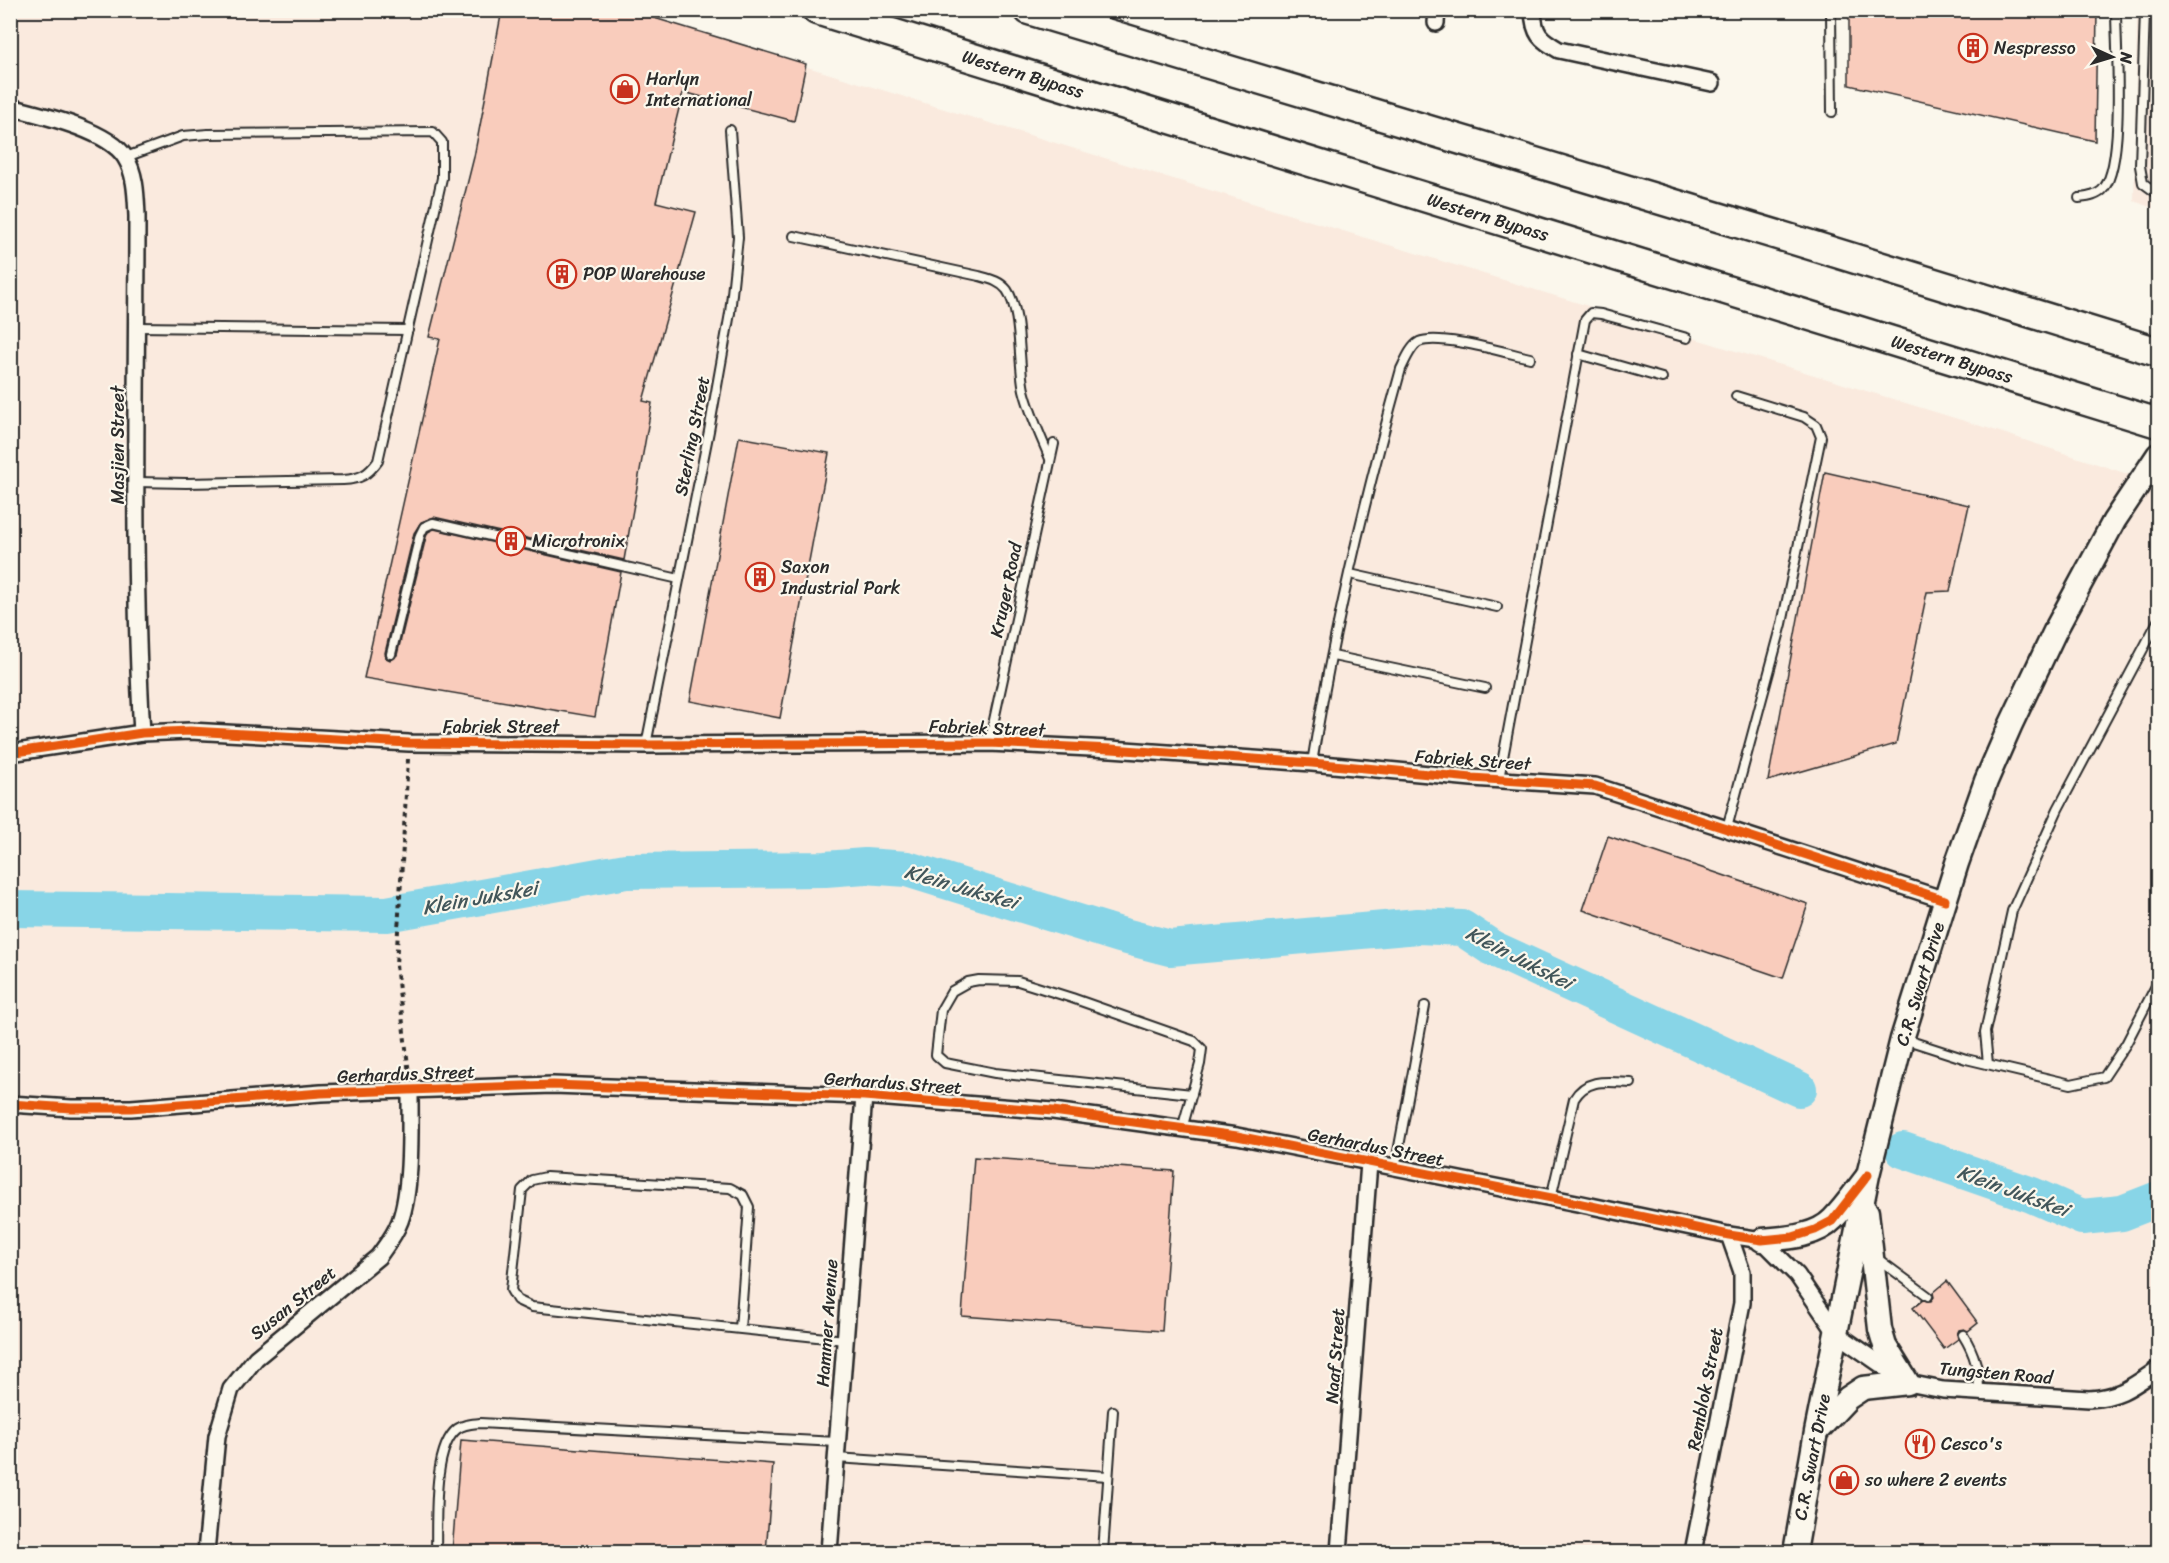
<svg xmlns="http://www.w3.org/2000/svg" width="2169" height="1563" viewBox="0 0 2169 1563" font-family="Sriracha,sans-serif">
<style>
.built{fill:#faeade}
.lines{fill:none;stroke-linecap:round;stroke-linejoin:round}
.river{stroke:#88d5e7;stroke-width:36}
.building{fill:#f9ccbc;stroke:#2b2b2b;stroke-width:1.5}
.lane-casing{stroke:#2b2b2b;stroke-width:12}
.street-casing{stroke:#2b2b2b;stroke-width:20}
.secondary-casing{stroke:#2b2b2b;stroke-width:27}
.highway-casing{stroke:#2b2b2b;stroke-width:33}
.path{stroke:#2b2b2b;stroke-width:4;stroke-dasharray:4.5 4.5;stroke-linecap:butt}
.lane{stroke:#fbf7ec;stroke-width:8}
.street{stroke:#fbf7ec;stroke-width:15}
.secondary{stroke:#fbf7ec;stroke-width:22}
.highway{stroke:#fbf7ec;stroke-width:28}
.cycleway-casing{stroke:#fbf7ec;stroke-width:13}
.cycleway{stroke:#e8590c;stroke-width:9}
.labels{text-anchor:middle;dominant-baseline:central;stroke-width:4.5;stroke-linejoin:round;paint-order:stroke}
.poi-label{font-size:18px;fill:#2b2b2b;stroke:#fbf7ec;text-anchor:start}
.street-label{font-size:18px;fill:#2b2b2b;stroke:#fbf7ec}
.water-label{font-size:20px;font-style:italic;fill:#42565a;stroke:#fbf7ec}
</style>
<rect width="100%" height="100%" fill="#fbf7ec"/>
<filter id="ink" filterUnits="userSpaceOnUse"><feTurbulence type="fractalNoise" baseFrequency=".0167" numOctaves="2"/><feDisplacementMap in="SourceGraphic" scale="12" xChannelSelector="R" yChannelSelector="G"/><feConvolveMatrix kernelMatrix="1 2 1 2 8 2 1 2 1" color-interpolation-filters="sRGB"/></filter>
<g filter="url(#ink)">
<g class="built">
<path d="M11,11H624L1997,431L2158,484V1552H11Z"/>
<path d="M2137,11H2158V210L2134,201Z"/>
</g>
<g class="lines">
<g class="river">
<path d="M10,909L387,914L626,871L825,869L865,866L907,869L1120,935L1170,948L1418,926L1462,928L1492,948L1799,1089"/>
<path d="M1903,1150L2032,1195L2082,1217L2122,1213L2158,1199"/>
</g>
</g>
<g class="building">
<path d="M502,10H628L806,64L794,121L683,92L656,202L696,212L643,401L652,403L624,560L434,517L421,522L414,533L385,653L386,658L390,660L397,655L426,537L428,532L434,529L621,572L595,717L364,678L440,339L429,337L474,157Z"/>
<path d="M1849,10H2097L2095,141L1849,85Z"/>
<path d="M739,437L829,453L780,718L690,701Z"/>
<path d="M1825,472L1969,505L1950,591L1927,592L1896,744L1768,781Z"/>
<path d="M1608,836L1808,904L1783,978L1583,910Z"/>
<path d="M974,1157L1174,1171L1162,1331L962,1316Z"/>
<path d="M1947,1281L1978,1323L1968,1331L1964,1329L1959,1330L1957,1334L1958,1339L1944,1349L1913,1308L1923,1300L1931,1301L1934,1297L1933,1293Z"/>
<path d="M461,1440L773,1464L766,1552H452Z"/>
</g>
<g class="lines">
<g class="lane-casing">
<g id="lane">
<path d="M1831,10L1832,112"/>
<path d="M2145,10L2140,166L2143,183L2158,194"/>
<path d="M126,157L183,136L208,134L433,132L442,142V178L378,461C368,475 360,479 343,480L186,483L137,482"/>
<path d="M2079,198C2087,197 2098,196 2104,188C2125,162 2116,47 2116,10"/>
<path d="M794,236L979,276C990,279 1000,281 1007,290C1022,312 1018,363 1024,390C1030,414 1041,437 1050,459"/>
<path d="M137,327L408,330"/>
<path d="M1578,354L1662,378"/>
<path d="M1350,574L1497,607"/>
<path d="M391,654L420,535L424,527L433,523L679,579"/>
<path d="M1333,656L1485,688"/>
<path d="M989,743L1054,444"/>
<path d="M646,745L709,431L730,313L738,237L730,130"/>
<path d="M1312,763C1333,631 1365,498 1401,369C1405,361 1411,346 1419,342C1439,333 1507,353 1530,358"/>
<path d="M1499,779L1585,320L1591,313L1601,314L1687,338"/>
<path d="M1727,828L1782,624L1821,437L1816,425L1804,417L1736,396"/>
<path d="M1904,1039L1966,1059L2071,1084L2104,1077L2126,1044L2158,982"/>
<path d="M1988,1064L1985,1032L2012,911L2058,809L2158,621"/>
<path d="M1182,1129L1200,1064L1202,1049L1194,1041L1072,998L1018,981L979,980L968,982L952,991L941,1010L936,1055L945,1063L995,1073L1192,1094"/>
<path d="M1395,1168L1425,1006"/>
<path d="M1551,1198L1574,1099C1587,1077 1609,1082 1631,1083"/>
<path d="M1878,1259L1928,1296"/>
<path d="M740,1329L749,1207L743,1195L730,1188L546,1177L532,1180L522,1190L511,1290L517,1300L532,1307L845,1340"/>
<path d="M1963,1335C1975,1354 1979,1370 1979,1392"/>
<path d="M836,1458L1108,1476"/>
<path d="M436,1552C437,1522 432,1449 457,1429C464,1424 471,1424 480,1423L837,1442"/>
<path d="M1103,1552L1113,1411"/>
</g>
</g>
<g class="street-casing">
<g id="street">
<path d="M1533,10C1534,35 1540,39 1559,50L1712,83"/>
<path d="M1436,23L1437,10"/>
<path d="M10,107C41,115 108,130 125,157C136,174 136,197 137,216C137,388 132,561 142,733"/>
<path d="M10,753L142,733L190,731L409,743L646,745L989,743L1111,749L1312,763L1472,778L1595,786L1945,900"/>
<path d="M10,1104L71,1108H131L321,1093L553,1085L864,1096L951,1103L1053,1111L1237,1136L1577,1203L1729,1235L1762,1240L1797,1275L1837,1334L1908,1383L1943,1390L2089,1399C2121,1397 2133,1386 2158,1369"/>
<path d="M206,1552L217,1436L231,1389L256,1358L378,1257C386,1246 395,1235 400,1221C412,1189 410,1126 410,1090"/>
<path d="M829,1552L864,1096"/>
<path d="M1339,1552L1369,1163"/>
<path d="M1693,1552L1742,1303V1272L1729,1235"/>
</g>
</g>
<g class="secondary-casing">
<g id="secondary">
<path d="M1762,1240C1785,1238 1816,1237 1833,1219C1845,1207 1855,1192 1866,1178"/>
<path d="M1817,1431L1848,1398L1863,1388L1908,1383L1885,1346L1880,1329L1867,1212"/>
<path d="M1795,1552L1816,1432L1868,1175L1902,1039L1957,863L1986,781L2010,726L2056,629L2114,521L2158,455"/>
</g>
</g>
<g class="highway-casing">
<g id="highway">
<path d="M817,10L2158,423"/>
<path d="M1029,10L1791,239L2158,352"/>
</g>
</g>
<path class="path" d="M408,759L396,965L409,1074"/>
<use href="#lane" class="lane"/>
<use href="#street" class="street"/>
<use href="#secondary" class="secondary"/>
<use href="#highway" class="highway"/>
<g class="cycleway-casing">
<g id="cycleway">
<path d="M10,753L142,733L190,731L409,743L646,745L989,743L1111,749L1312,763L1472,778L1595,786L1945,900"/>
<path d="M10,1104L71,1108H131L321,1093L553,1085L864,1096L951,1103L1053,1111L1237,1136L1577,1203L1729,1235L1762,1240L1793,1237L1815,1230L1832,1221L1868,1175"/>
</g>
</g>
<use href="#cycleway" class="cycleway"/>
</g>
</g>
<defs>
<g id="building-ring" transform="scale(1.5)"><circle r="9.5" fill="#fbf7ec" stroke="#c8321e" stroke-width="1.5"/><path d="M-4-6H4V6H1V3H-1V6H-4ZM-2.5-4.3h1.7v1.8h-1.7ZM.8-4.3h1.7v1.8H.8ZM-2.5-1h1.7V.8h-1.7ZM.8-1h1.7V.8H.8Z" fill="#c8321e"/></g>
<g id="shop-ring" transform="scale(1.5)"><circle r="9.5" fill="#fbf7ec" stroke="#c8321e" stroke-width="1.5"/><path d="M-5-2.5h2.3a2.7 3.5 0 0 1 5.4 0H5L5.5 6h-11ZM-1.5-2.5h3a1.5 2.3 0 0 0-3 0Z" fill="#c8321e"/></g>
<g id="restaurant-ring" transform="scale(1.5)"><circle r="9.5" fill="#fbf7ec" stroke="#c8321e" stroke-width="1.5"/><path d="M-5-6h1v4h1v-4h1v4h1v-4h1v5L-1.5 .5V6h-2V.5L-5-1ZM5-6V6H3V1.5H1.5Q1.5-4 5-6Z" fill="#c8321e"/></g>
</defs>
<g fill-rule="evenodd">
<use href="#building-ring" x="1973" y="48"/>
<use href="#shop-ring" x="625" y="89"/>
<use href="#building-ring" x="562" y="274"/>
<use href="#building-ring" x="511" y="541"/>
<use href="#building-ring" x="760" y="577"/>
<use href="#restaurant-ring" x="1920" y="1444"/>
<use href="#shop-ring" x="1844" y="1480"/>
</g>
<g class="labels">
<g class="poi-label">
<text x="1994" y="48">Nespresso</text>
<text x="646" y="79">Harlyn<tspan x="646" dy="21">International</tspan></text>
<text x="583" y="274">POP Warehouse</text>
<text x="532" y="541">Microtronix</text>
<text x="781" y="567">Saxon<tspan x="781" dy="21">Industrial Park</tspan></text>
<text x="1941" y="1444">Cesco's</text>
<text x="1865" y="1480">so where 2 events</text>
</g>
<g class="street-label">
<text transform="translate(1023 74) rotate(17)">Western Bypass</text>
<text transform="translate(1488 217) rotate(17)">Western Bypass</text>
<text transform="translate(1952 359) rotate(17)">Western Bypass</text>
<text transform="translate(692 436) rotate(-79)">Sterling Street</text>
<text transform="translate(118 445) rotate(-90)">Masjien Street</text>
<text transform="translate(1006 590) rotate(-78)">Kruger Road</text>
<text x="501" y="727">Fabriek Street</text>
<text transform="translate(987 728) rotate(2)">Fabriek Street</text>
<text transform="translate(1473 760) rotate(4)">Fabriek Street</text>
<text transform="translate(1920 984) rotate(-73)">C.R. Swart Drive</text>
<text transform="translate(406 1074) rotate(-2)">Gerhardus Street</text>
<text transform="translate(893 1083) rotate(4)">Gerhardus Street</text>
<text transform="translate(1376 1147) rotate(11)">Gerhardus Street</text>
<text transform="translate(293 1303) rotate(-39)">Susan Street</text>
<text transform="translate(827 1323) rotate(-86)">Hammer Avenue</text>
<text transform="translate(1335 1356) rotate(-86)">Naaf Street</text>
<text transform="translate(1996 1373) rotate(5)">Tungsten Road</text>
<text transform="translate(1705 1389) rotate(-79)">Remblok Street</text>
<text transform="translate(1812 1457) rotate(-79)">C.R. Swart Drive</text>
</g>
<g class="water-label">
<text transform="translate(961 887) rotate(16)">Klein Jukskei</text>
<text transform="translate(480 898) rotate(-10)">Klein Jukskei</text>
<text transform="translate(1519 958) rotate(27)">Klein Jukskei</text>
<text transform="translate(2013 1191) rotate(20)">Klein Jukskei</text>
</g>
</g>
<rect width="2169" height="1563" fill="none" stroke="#fbf7ec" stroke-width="36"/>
<rect x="18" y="18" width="2133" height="1527" fill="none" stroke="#2b2b2b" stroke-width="2" filter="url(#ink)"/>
<g transform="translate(2112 57) rotate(94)" stroke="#fbf7ec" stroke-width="4.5" paint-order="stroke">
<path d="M0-4.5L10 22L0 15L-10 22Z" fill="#2b2b2b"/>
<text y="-9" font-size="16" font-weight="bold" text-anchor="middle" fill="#2b2b2b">N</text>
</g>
</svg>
